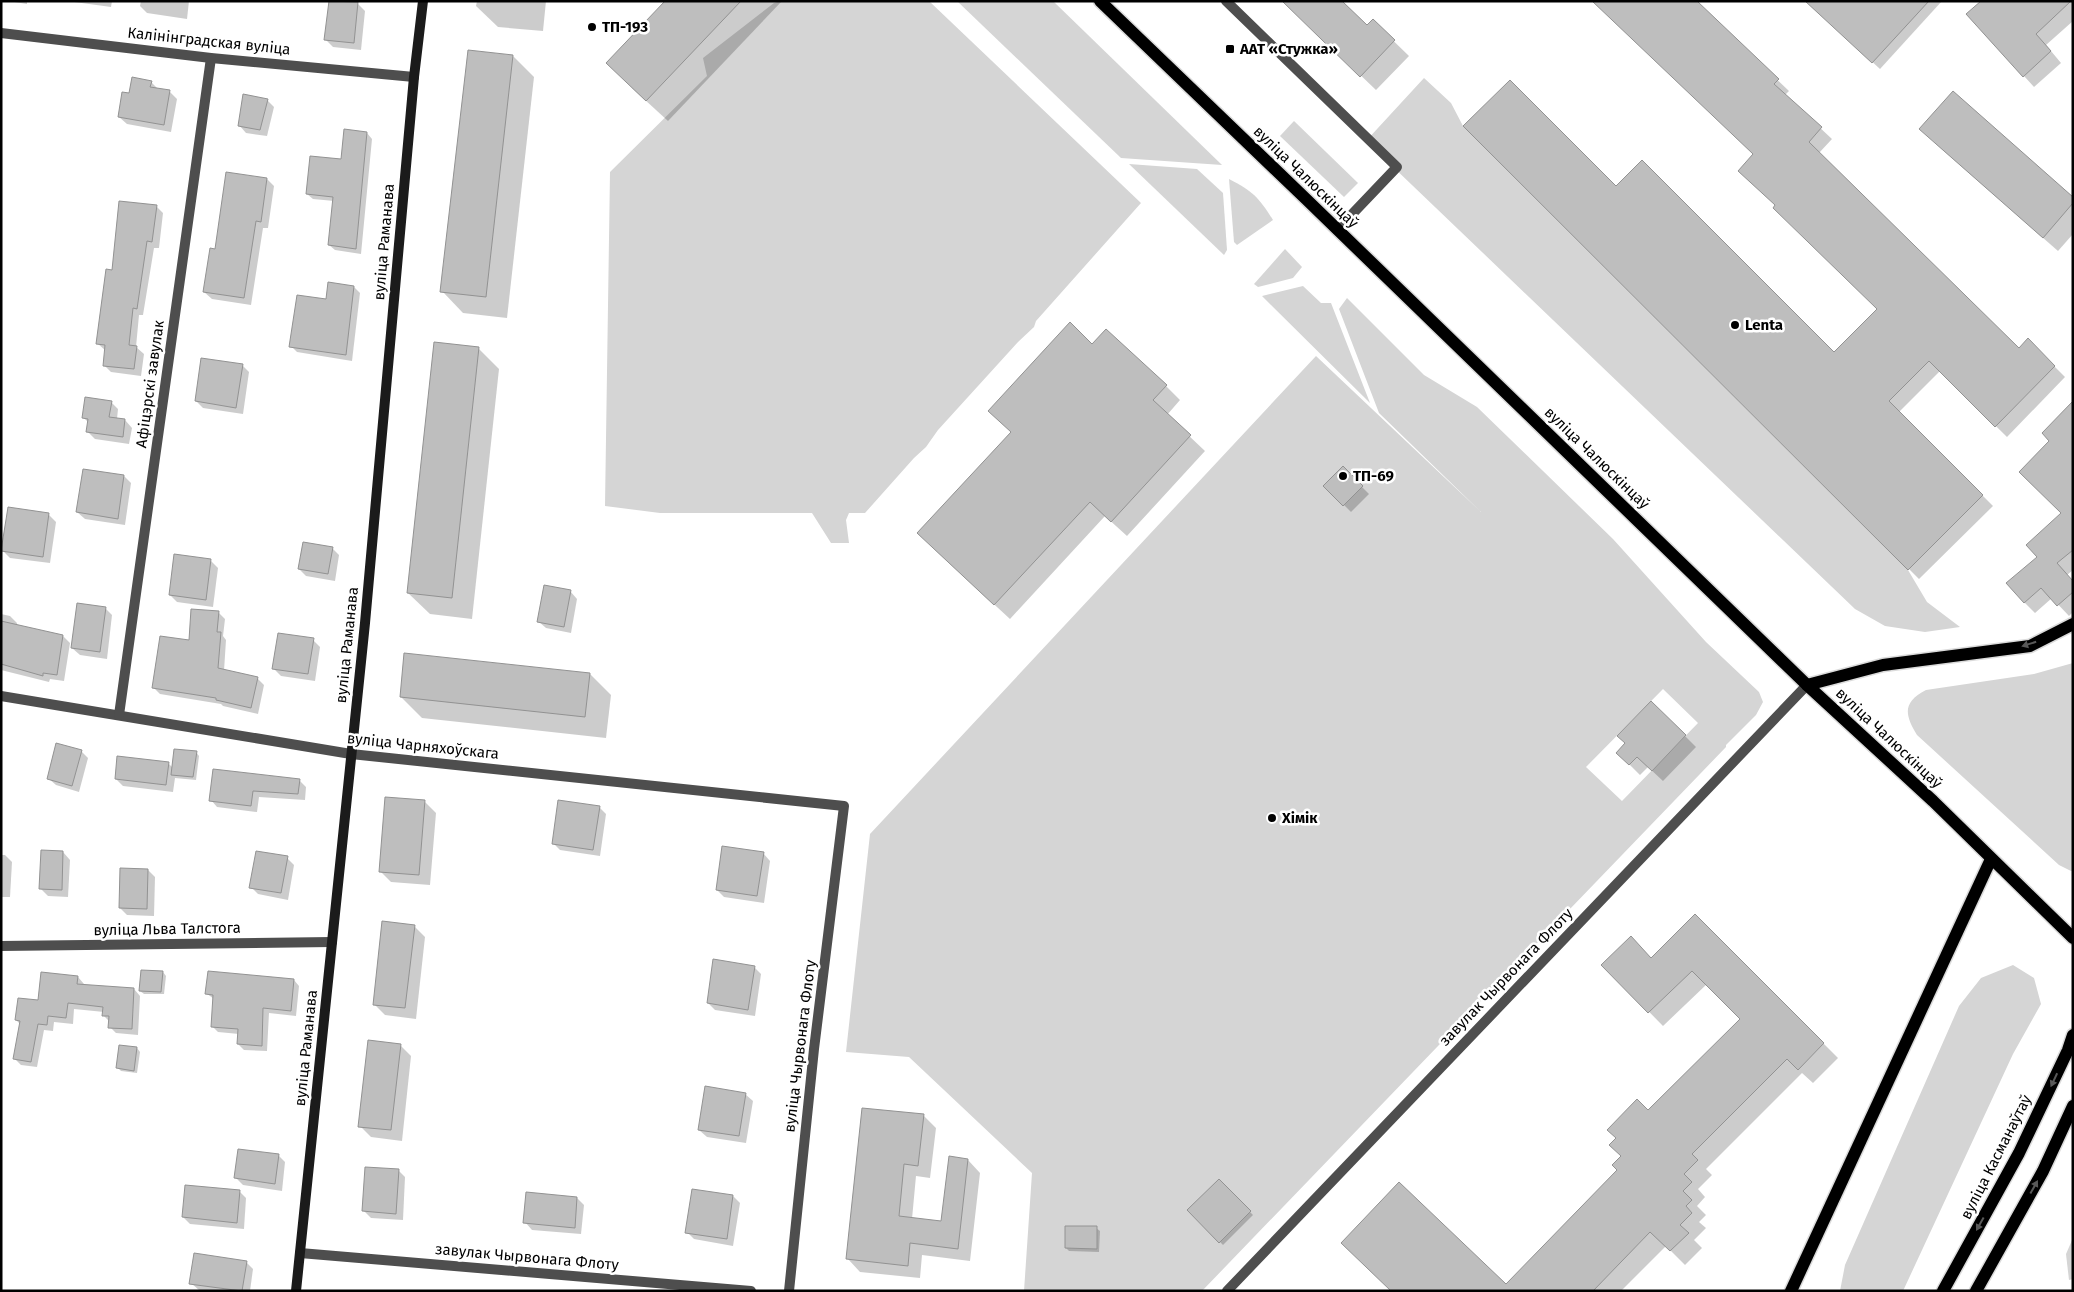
<svg xmlns="http://www.w3.org/2000/svg" width="2074" height="1292" viewBox="0 0 2074 1292" font-family="'Fira Sans',sans-serif">
<style>
.green{fill:#d5d5d5;fill-rule:evenodd}
.shadow{fill:#0003}
.building{fill:#bebebe;stroke:#929292}
.lines{fill:none;stroke-linecap:round;stroke-linejoin:round}
.primary-casing{stroke:#dbdbdb;stroke-width:15}
.street{stroke:#4e4e4e;stroke-width:10}
.secondary{stroke:#1b1b1b;stroke-width:10}
.primary{stroke:#000;stroke-width:12}
.oneway{fill:#595959}
.poi-dot{fill:#000;stroke:#fff;stroke-width:2}
.labels{text-anchor:middle;dominant-baseline:central;stroke-width:5;stroke-linejoin:round;paint-order:stroke}
.poi-label{font-size:15px;font-weight:bold;fill:#000;stroke:#fff;text-anchor:start}
.street-label{font-size:15px;fill:#000;stroke:#fff}
</style>
<rect width="100%" height="100%" fill="#fff"/>
<g class="green">
<path d="M780,1H929L1141,203L1036,321L1034,327L1018,342L938,430L926,447L914,458L865,513H849L846,520L849,543H831L812,513H660L605,506L610,172L707,76L703,58L774,3Z"/>
<path d="M957,1H1053L1222,165L1121,158Z"/>
<path d="M1424,78L1451,103L1463,126L1908,570L1927,602L1960,627L1925,632L1885,626L1855,609L1366,141Z"/>
<path d="M1294,121L1358,183L1344,197L1280,136Z"/>
<path d="M1129,164L1197,169L1223,193L1227,250L1224,255Z"/>
<path d="M1229,179C1253,191 1259,198 1273,220L1237,245L1234,242Z"/>
<path d="M1285,249L1302,267L1293,278L1258,287L1254,284Z"/>
<path d="M1303,286L1321,303H1331L1370,403L1262,296Z"/>
<path d="M1347,298L1424,375L1477,407L1613,539L1706,642L1759,692L1763,702L1756,715L1726,745V747L1202,1291H1024L1032,1173L909,1057L846,1052L870,834L1316,356L1481,512L1379,413L1339,309ZM1663,689L1698,723L1622,801L1586,767Z"/>
<path d="M2073,663V871H2071L2059,865L1917,735C1904,714 1903,702 1926,690L2034,674Z"/>
<path d="M2013,965L2034,978L2041,1004L2013,1054L1903,1291H1840L1845,1265L1959,1006L1981,978Z"/>
<path d="M2073,1238V1279L2069,1280L2066,1254Z"/>
</g>
<g class="shadow">
<path d="M8,1H27V4Z"/>
<path d="M67,1H112L111,7Z"/>
<path d="M141,1H189L187,19L147,13L140,6Z"/>
<path d="M330,1L358,4L365,11L361,50L333,47L326,40Z"/>
<path d="M477,1H546L543,31L498,27L476,6Z"/>
<path d="M667,1H782L668,121L632,88Z"/>
<path d="M1283,1L1367,27L1373,21L1409,56L1376,90Z"/>
<path d="M1695,1L1789,91L1785,95L1832,139L1819,153L2019,350L2028,340L2065,377L2007,437L1940,371L1899,412L1993,506L1919,579L1465,126L1616,188L1834,353L1878,309L1777,206Z"/>
<path d="M1806,1H1942L1880,69Z"/>
<path d="M1983,1H2073V21L2046,45L2061,63L2034,87L2024,76Z"/>
<path d="M513,56L534,77L507,318L463,313L442,291Z"/>
<path d="M151,82L159,90L170,92L177,99L171,132L127,124L119,117L130,94Z"/>
<path d="M267,100L274,107L267,136L246,133L239,125Z"/>
<path d="M367,133L372,139L361,254L335,250L329,245L334,201L313,199L307,194L342,161Z"/>
<path d="M1935,143L2073,199V234L2058,251Z"/>
<path d="M267,179L274,186L268,228H263L251,305L212,299L204,292L216,250Z"/>
<path d="M156,206L163,213L159,248H154L143,315H139L136,347L144,354L141,376L111,372L104,365L106,351L97,343L113,271Z"/>
<path d="M354,287L360,293L352,361L297,352L291,346Z"/>
<path d="M1093,345L1166,386L1180,400L1167,415L1205,451L1127,536L1105,516L1010,619L933,548L1012,432Z"/>
<path d="M478,348L499,369L472,619L430,614L408,593Z"/>
<path d="M242,365L249,372L243,414L203,408L196,401Z"/>
<path d="M111,402L118,409L117,419L125,420L132,428L129,444L95,439L88,432L89,423L83,417Z"/>
<path d="M2073,419V570L2067,575L2073,582V612L2069,616L2052,598L2035,613L2024,602L2038,557L2063,513Z"/>
<path d="M1343,468L1369,494L1351,512L1325,486Z"/>
<path d="M124,476L131,483L125,525L85,519L77,512Z"/>
<path d="M48,514L56,522L50,563L10,558L3,551Z"/>
<path d="M332,548L339,555L335,581L306,576L299,569Z"/>
<path d="M211,561L218,568L213,607L177,602L170,595Z"/>
<path d="M570,591L577,599L571,633L546,628L538,621Z"/>
<path d="M105,608L112,615L107,659L80,655L72,648Z"/>
<path d="M218,612L225,619L223,636L226,640L224,671L258,679L264,685L258,714L223,706L221,704L160,694L154,688L190,641Z"/>
<path d="M1,614L10,616L17,623V626L63,636L70,643L64,681L50,679L49,682L1,670Z"/>
<path d="M313,640L320,647L315,681L281,676L274,669Z"/>
<path d="M590,674L611,695L606,738L422,718L401,697Z"/>
<path d="M1651,702L1696,747L1663,781L1648,767L1640,775L1618,753L1627,744Z"/>
<path d="M81,751L88,758L79,792L56,785L48,778Z"/>
<path d="M196,752L199,756L196,780L175,778L173,792L123,786L116,779L168,763L173,768Z"/>
<path d="M299,780L306,787L305,800L259,797L257,812L217,807L211,800Z"/>
<path d="M425,802L436,813L430,885L391,882L380,871Z"/>
<path d="M599,807L606,814L600,856L560,850L553,843Z"/>
<path d="M63,852L70,860L68,897L48,896L40,888Z"/>
<path d="M763,853L770,861L764,903L724,897L717,890Z"/>
<path d="M1,855H5L12,862L10,897H1Z"/>
<path d="M287,858L294,865L288,900L258,894L251,887Z"/>
<path d="M148,870L155,877L154,916L127,915L120,908Z"/>
<path d="M1695,915L1838,1058L1813,1083L1802,1073L1706,1169L1712,1175L1698,1189L1705,1197L1697,1206L1706,1215L1699,1222L1706,1228L1694,1240L1702,1248L1685,1265L1666,1246L1621,1291H1392L1506,1286L1619,1170L1622,1156L1648,1112L1741,1019L1707,984L1663,1026L1603,965L1652,959Z"/>
<path d="M414,926L425,937L416,1019L385,1015L374,1004Z"/>
<path d="M754,967L761,974L755,1016L715,1010L708,1003Z"/>
<path d="M163,972L166,976L164,994H144L140,991Z"/>
<path d="M43,973L78,977L84,984V986L134,989L140,996L138,1035L116,1033L110,1027V1022L103,1015L104,1012L74,1009L73,1024L54,1022L53,1031L44,1030L37,1067L21,1065L14,1058L20,1024L16,1020L39,1001Z"/>
<path d="M294,980L299,986L296,1016L269,1013L267,1051L244,1050L238,1044L239,1034L218,1032L212,1026L214,999L206,993Z"/>
<path d="M400,1045L411,1056L402,1141L371,1137L360,1126Z"/>
<path d="M120,1046L137,1048L140,1052L137,1073L121,1071L118,1068Z"/>
<path d="M745,1094L753,1101L746,1143L707,1137L699,1130Z"/>
<path d="M923,1115L936,1128L930,1178L916,1176L912,1219L942,1222L968,1160L980,1173L970,1261L922,1255L920,1278L860,1272L848,1259Z"/>
<path d="M278,1155L285,1162L282,1191L243,1185L236,1178Z"/>
<path d="M398,1170L405,1177L403,1220L371,1218L364,1211Z"/>
<path d="M1219,1180L1253,1215L1223,1245L1189,1210Z"/>
<path d="M239,1191L246,1198L244,1229L190,1224L183,1217Z"/>
<path d="M733,1196L740,1203L733,1246L694,1239L687,1232Z"/>
<path d="M577,1198L584,1205L581,1234L532,1230L525,1222Z"/>
<path d="M1096,1228L1100,1231L1099,1252L1069,1251L1066,1248Z"/>
<path d="M246,1262L253,1269L250,1291H200L191,1283Z"/>
</g>
<g class="building">
<path d="M329,1L358,2L354,43L324,40Z"/>
<path d="M665,1H741L646,101L606,63Z"/>
<path d="M1282,1H1342L1367,25L1373,19L1395,40L1360,77Z"/>
<path d="M1592,1H1697L1779,79L1774,84L1822,127L1809,142L2019,348L2028,338L2055,366L1995,427L1929,361L1889,401L1983,495L1908,570L1463,126L1510,80L1616,186L1642,160L1834,352L1877,309L1773,208L1775,205L1738,171L1753,154Z"/>
<path d="M1805,1H1929L1872,63Z"/>
<path d="M1981,1H2071L2036,34L2051,51L2023,77L1966,14Z"/>
<path d="M468,50L513,55L486,297L440,292Z"/>
<path d="M132,77L152,81L150,87L170,90L164,125L118,117L122,92L129,93Z"/>
<path d="M1953,91L2073,197V203L2043,238L1919,129Z"/>
<path d="M243,94L268,99L260,130L238,126Z"/>
<path d="M344,129L367,132L356,249L328,245L333,197L306,194L310,156L341,159Z"/>
<path d="M226,172L267,178L261,222L256,221L244,298L203,292L210,248L215,249Z"/>
<path d="M119,201L157,205L152,242L147,241L137,309L133,308L129,345L137,346L134,369L103,366L105,345L96,344L106,269L112,270Z"/>
<path d="M328,282L354,286L346,355L289,347L297,295L326,299Z"/>
<path d="M1070,322L1092,344L1106,329L1167,385L1153,400L1191,435L1111,522L1090,502L994,605L917,533L1011,432L988,411Z"/>
<path d="M434,342L479,347L452,598L407,593Z"/>
<path d="M201,358L243,364L236,408L195,401Z"/>
<path d="M85,397L112,401L109,417L125,419L123,437L86,432L88,419L82,418Z"/>
<path d="M2073,401V550L2057,563L2073,581V592L2057,606L2041,588L2024,603L2006,583L2037,557L2026,545L2061,513L2019,472L2049,441L2042,433Z"/>
<path d="M1343,466L1363,486L1343,506L1323,486Z"/>
<path d="M83,469L124,475L118,519L76,512Z"/>
<path d="M8,507L49,513L43,557L1,551Z"/>
<path d="M303,542L333,547L328,574L298,569Z"/>
<path d="M174,554L211,559L206,600L169,595Z"/>
<path d="M544,585L571,590L564,627L537,622Z"/>
<path d="M77,603L106,607L100,652L71,648Z"/>
<path d="M191,609L219,611L217,632H221L218,668L258,677L251,708L216,700V698L152,688L160,636L189,640Z"/>
<path d="M1,621L63,635L57,675L43,673V676L1,664Z"/>
<path d="M278,633L314,638L308,674L272,669Z"/>
<path d="M404,653L590,673L585,717L400,697Z"/>
<path d="M1651,701L1686,735L1652,771L1637,757L1629,765L1616,753L1625,743L1617,736Z"/>
<path d="M56,743L82,750L72,786L47,779Z"/>
<path d="M174,749L197,751L193,777L171,775Z"/>
<path d="M117,756L169,762L166,785L115,779Z"/>
<path d="M213,769L300,779L298,794L253,791L251,806L209,801Z"/>
<path d="M385,797L425,800L419,875L379,872Z"/>
<path d="M558,800L600,806L593,850L552,844Z"/>
<path d="M722,846L764,852L757,896L716,890Z"/>
<path d="M41,850L63,851L62,890L39,889Z"/>
<path d="M256,851L288,856L281,893L249,888Z"/>
<path d="M120,868L148,869L147,909L119,908Z"/>
<path d="M1695,914L1824,1043L1798,1070L1787,1059L1692,1154L1698,1160L1684,1174L1692,1182L1683,1191L1692,1200L1686,1206L1692,1213L1680,1225L1689,1233L1670,1251L1650,1232L1593,1291H1391L1341,1243L1399,1182L1506,1284L1617,1170L1612,1165L1621,1156L1609,1145L1616,1138L1607,1130L1637,1099L1648,1110L1740,1019L1692,971L1648,1013L1601,965L1631,936L1651,958Z"/>
<path d="M382,921L415,925L405,1008L373,1005Z"/>
<path d="M713,959L755,966L748,1010L707,1003Z"/>
<path d="M141,970L163,971L161,992L139,991Z"/>
<path d="M208,971L294,979L291,1011L263,1008L262,1046L237,1044L238,1029L211,1027L213,995L205,994Z"/>
<path d="M41,972L78,976L77,984L134,988L132,1029L108,1028L109,1016H102L103,1007L68,1003L66,1018L48,1016L47,1025L38,1024L31,1062L13,1059L20,1021L15,1020L18,998L38,1000Z"/>
<path d="M368,1040L401,1044L391,1130L358,1127Z"/>
<path d="M119,1045L137,1047L134,1071L116,1068Z"/>
<path d="M705,1086L746,1093L739,1136L698,1130Z"/>
<path d="M862,1108L924,1114L918,1166L904,1164L899,1216L941,1221L949,1156L968,1159L958,1249L910,1243L908,1266L846,1259Z"/>
<path d="M238,1149L279,1154L275,1184L234,1178Z"/>
<path d="M365,1167L399,1169L396,1214L362,1211Z"/>
<path d="M1219,1179L1251,1211L1219,1243L1187,1210Z"/>
<path d="M185,1185L240,1190L237,1223L182,1217Z"/>
<path d="M692,1189L733,1195L727,1239L685,1233Z"/>
<path d="M526,1192L577,1197L575,1228L523,1223Z"/>
<path d="M1065,1226H1097V1249L1065,1248Z"/>
<path d="M194,1253L247,1261L242,1291L189,1284Z"/>
</g>
<g class="lines">
<g class="primary-casing">
<g id="primary">
<path d="M1100,1L1306,199L1807,685L1933,801L2073,938"/>
<path d="M1807,685L1883,665L2030,646L2073,624"/>
<path d="M1791,1291L1991,859"/>
<path d="M1943,1291L2019,1153L2068,1050L2073,1035"/>
<path d="M1976,1291L2043,1171L2073,1106"/>
</g>
</g>
<g class="street">
<path d="M1226,1L1397,167L1337,230"/>
<path d="M1,33L211,58L414,77"/>
<path d="M1,696L351,754L844,806L814,1049L789,1291"/>
<path d="M119,715L211,58"/>
<path d="M1,946L332,942"/>
<path d="M300,1253L751,1291"/>
<path d="M1227,1291L1807,685"/>
</g>
<path class="secondary" d="M296,1291L365,623L414,77L423,1"/>
<use href="#primary" class="primary"/>
</g>
<defs><path id="oneway-solid" d="M-6-.8H1V-3.2L6.5 0L1 3.2V.8H-6Z" transform="scale(1.25)"/></defs>
<g class="oneway">
<use href="#oneway-solid" transform="translate(2029 644) rotate(163)"/>
<use href="#oneway-solid" transform="translate(2054 1080) rotate(115)"/>
<use href="#oneway-solid" transform="translate(2034 1187) rotate(-61)"/>
<use href="#oneway-solid" transform="translate(1980 1224) rotate(119)"/>
</g>
<g class="poi-dot">
<circle cx="592" cy="27" r="5"/>
<rect x="1225" y="44" width="10" height="10" rx="2.5"/>
<circle cx="1735" cy="325" r="5"/>
<circle cx="1343" cy="476" r="5"/>
<circle cx="1272" cy="818" r="5"/>
</g>
<g class="labels">
<g class="poi-label">
<text x="602" y="27">ТП-193</text>
<text x="1240" y="49">ААТ «Стужка»</text>
<text x="1745" y="325">Lenta</text>
<text x="1353" y="476">ТП-69</text>
<text x="1282" y="818">Хімік</text>
</g>
<g class="street-label">
<text transform="translate(209 41) rotate(6)">Калінінградская вуліца</text>
<text transform="translate(1306 177) rotate(44)">вуліца Чалюскінцаў</text>
<text transform="translate(384 242) rotate(-85)">вуліца Раманава</text>
<text transform="translate(150 384) rotate(-82)">Афіцэрскі завулак</text>
<text transform="translate(1597 458) rotate(44)">вуліца Чалюскінцаў</text>
<text transform="translate(347 645) rotate(-84)">вуліца Раманава</text>
<text transform="translate(1889 738) rotate(43)">вуліца Чалюскінцаў</text>
<text transform="translate(423 746) rotate(6)">вуліца Чарняхоўскага</text>
<text transform="translate(167 929) rotate(-1)">вуліца Льва Талстога</text>
<text transform="translate(1506 977) rotate(-46)">завулак Чырвонага Флоту</text>
<text transform="translate(800 1046) rotate(-83)">вуліца Чырвонага Флоту</text>
<text transform="translate(306 1048) rotate(-84)">вуліца Раманава</text>
<text transform="translate(1996 1157) rotate(-63)">вуліца Касманаўтаў</text>
<text transform="translate(527 1257) rotate(5)">завулак Чырвонага Флоту</text>
</g>
</g>
<rect width="2074" height="1292" fill="none" stroke="#000000" stroke-width="5"/>
</svg>
